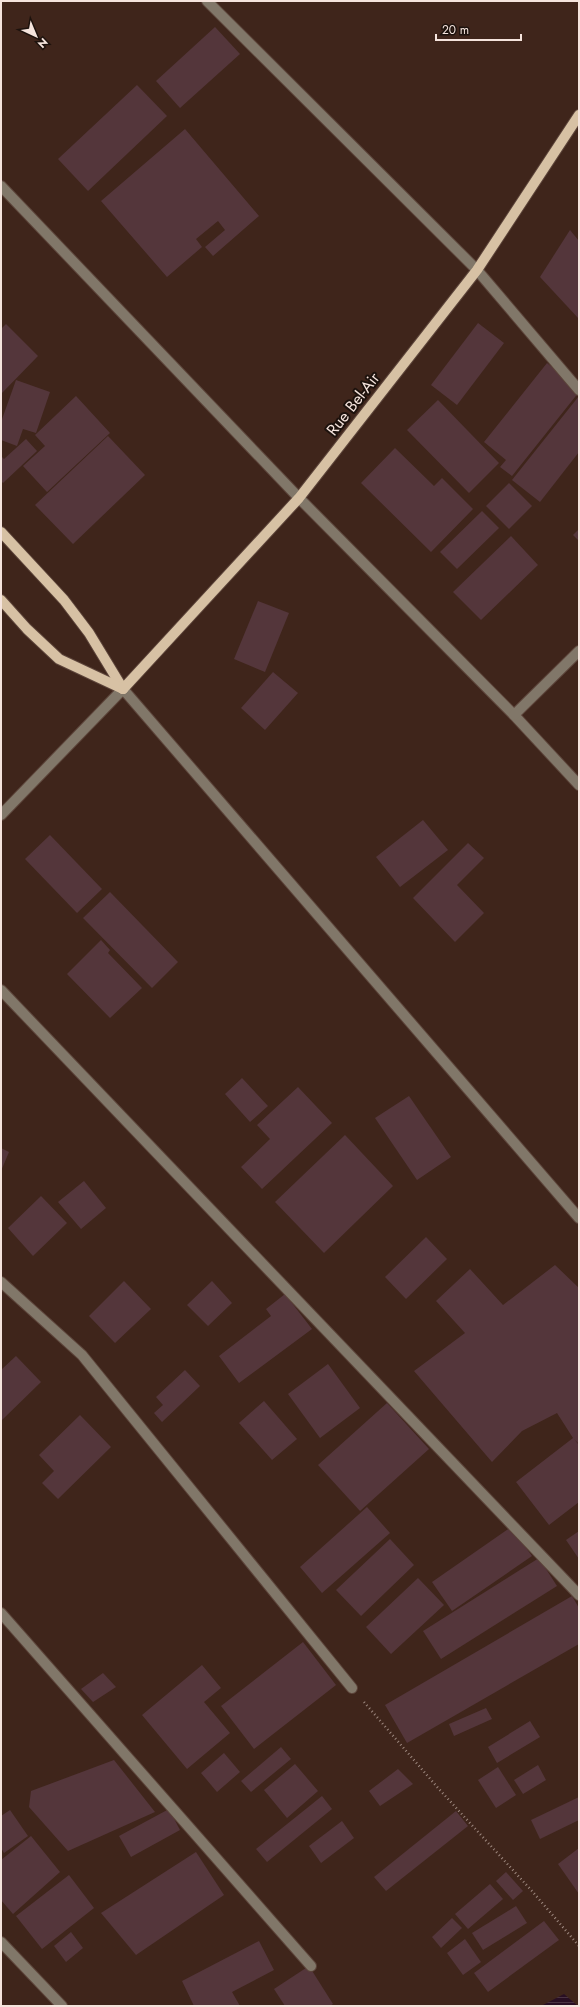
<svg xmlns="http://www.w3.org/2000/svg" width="580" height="2007" viewBox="0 0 580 2007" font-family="Jost,sans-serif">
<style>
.water{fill:url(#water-rules)}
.building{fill:#54363b}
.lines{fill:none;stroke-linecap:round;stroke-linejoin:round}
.minor-casing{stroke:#5c443a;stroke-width:12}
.major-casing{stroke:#5c443a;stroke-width:12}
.path{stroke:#9f8a81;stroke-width:2.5;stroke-dasharray:1 3;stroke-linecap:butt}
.minor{stroke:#817769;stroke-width:10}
.major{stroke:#d7c1a4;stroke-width:10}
.labels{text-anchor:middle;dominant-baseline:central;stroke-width:4;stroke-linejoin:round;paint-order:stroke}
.street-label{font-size:16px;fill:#f5e4dd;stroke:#1d120d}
</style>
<defs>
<pattern id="water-rules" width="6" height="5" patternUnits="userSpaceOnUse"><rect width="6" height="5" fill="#290f23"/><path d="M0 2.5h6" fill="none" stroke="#493242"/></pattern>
</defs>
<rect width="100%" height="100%" fill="#3f251b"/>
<path class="water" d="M564,1994L578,2006H541Z"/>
<g class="building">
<path d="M215,27L240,54L180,108L156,81Z"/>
<path d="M137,85L167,116L88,191L58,159Z"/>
<path d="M185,129L259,216L213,256L205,247L225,230L218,221L196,239L202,247L167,277L101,201Z"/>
<path d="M570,230L579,241V319L540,277Z"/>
<path d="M478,323L504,343L457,405L431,385Z"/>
<path d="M6,324L38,356L1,394V329Z"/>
<path d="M547,363L579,389V392L512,476L500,467L506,460L484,442Z"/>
<path d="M16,380L50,392L36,433L23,429L17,446L1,440V422Z"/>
<path d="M76,396L110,433L47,492L23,466L45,446L35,435Z"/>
<path d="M579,396V452L540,502L512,480Z"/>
<path d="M438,400L499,463L469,493L407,430Z"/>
<path d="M108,436L145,475L73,544L35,505Z"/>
<path d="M26,439L37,451L3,483L1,481V456L4,459Z"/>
<path d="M395,448L434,486L442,478L473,509L431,552L361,483Z"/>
<path d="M509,483L532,506L509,529L486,506Z"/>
<path d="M482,511L499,528L457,569L440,552Z"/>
<path d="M579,529V541L573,535Z"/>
<path d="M511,536L538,565L481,620L453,592Z"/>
<path d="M258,601L289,613L265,672L234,659Z"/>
<path d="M273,672L298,693L265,730L241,708Z"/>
<path d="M423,820L448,850L400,887L376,857Z"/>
<path d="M50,835L102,889L77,913L25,859Z"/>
<path d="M468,843L484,858L457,885L484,913L455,942L413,898Z"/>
<path d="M110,892L178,962L152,988L83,918Z"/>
<path d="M101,940L110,950L108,953L142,988L110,1018L67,974Z"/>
<path d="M242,1078L268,1106L250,1122L225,1094Z"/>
<path d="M298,1087L332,1123L262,1189L241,1167L270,1139L257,1125Z"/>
<path d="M409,1096L451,1157L417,1180L375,1118Z"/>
<path d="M345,1135L393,1186L324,1253L275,1202Z"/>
<path d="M1,1148L9,1152L1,1171Z"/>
<path d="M84,1181L106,1208L81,1229L58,1202Z"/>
<path d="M41,1196L67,1223L33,1256L8,1228Z"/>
<path d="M426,1237L447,1259L406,1299L385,1277Z"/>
<path d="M555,1265L579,1288V1444L574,1439L579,1445V1502L549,1525L516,1482L573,1438L557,1413L522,1431L492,1462L414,1371L465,1333L436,1301L470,1269L503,1305Z"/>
<path d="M124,1281L151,1309L115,1343L89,1316Z"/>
<path d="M212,1281L232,1303L208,1326L187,1305Z"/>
<path d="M285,1294L312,1329L239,1383L219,1356L271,1316L266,1309Z"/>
<path d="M16,1356L41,1382L1,1421V1370Z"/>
<path d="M328,1364L360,1408L320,1438L288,1394Z"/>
<path d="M185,1370L200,1386L162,1422L154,1413L163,1405L156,1397Z"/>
<path d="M264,1401L297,1439L272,1460L239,1423Z"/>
<path d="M387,1403L429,1449L360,1511L318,1465Z"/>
<path d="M80,1415L111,1447L58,1499L42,1483L54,1471L39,1455Z"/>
<path d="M367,1507L390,1533L322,1593L300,1567Z"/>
<path d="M511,1527L532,1556L452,1611L432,1582Z"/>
<path d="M579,1531V1559L566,1540Z"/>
<path d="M390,1539L414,1565L361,1616L336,1590Z"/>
<path d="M539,1558L557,1586L441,1659L423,1631Z"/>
<path d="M418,1578L444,1605L391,1654L366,1627Z"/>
<path d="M572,1596L579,1608V1644L407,1743L385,1705Z"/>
<path d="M303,1642L336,1685L254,1749L221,1706Z"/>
<path d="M202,1665L221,1688L204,1702L230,1733L187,1769L142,1715Z"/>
<path d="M103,1673L116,1687L93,1702L81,1689Z"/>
<path d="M486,1708L492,1719L454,1736L449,1724Z"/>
<path d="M530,1721L540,1737L497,1763L488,1747Z"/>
<path d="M281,1747L291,1759L251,1792L241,1781Z"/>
<path d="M224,1753L240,1772L217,1792L201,1773Z"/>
<path d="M114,1760L155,1812L68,1851L29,1807L31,1791Z"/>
<path d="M295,1764L318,1791L287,1818L264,1790Z"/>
<path d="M538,1765L546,1780L523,1794L514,1780Z"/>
<path d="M498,1767L516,1795L496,1808L478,1780Z"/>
<path d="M398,1769L413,1784L380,1806L369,1791Z"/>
<path d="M322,1796L332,1809L267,1862L256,1849Z"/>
<path d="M579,1797V1820L540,1839L531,1820Z"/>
<path d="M169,1809L180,1830L131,1857L119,1836Z"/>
<path d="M10,1810L28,1836L4,1853L1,1848V1816Z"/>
<path d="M456,1811L468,1826L386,1891L374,1877Z"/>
<path d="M342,1821L354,1838L321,1863L309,1846Z"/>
<path d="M31,1836L60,1872L13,1914L1,1900V1860Z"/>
<path d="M579,1848V1894L558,1864Z"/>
<path d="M196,1852L224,1895L136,1955L101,1913Z"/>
<path d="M506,1872L523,1891L513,1900L496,1881Z"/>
<path d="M69,1875L94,1908L42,1949L16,1916Z"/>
<path d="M490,1884L503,1899L468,1929L455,1914Z"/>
<path d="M516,1906L527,1923L483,1950L472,1933Z"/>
<path d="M452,1918L462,1928L441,1948L432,1937Z"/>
<path d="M544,1921L559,1940L488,1992L474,1973Z"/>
<path d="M71,1932L83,1948L66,1962L54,1946Z"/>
<path d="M465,1939L481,1962L463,1975L447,1953Z"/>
<path d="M259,1941L274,1970L232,1992L240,2006H194L182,1981Z"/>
<path d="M309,1966L333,2004L330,2006H285L274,1989Z"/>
</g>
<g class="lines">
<g class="minor-casing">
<g id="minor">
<path d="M207,1L477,270L579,390"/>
<path d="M1,186L299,498L514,715L579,785"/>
<path d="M514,715L579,651"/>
<path d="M1,815L123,689L579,1218"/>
<path d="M1,990L579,1595"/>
<path d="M1,1282L82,1355L352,1688"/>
<path d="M1,1613L311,1966"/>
<path d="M1,1942L62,2006"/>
</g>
</g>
<g class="major-casing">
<g id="major">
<path d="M1,532L64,600L89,633L123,689"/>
<path d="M1,600L27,629L59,659L123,689"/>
<path d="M123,689L299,498L477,270L579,115"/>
</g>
</g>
<path class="path" d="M364,1702L438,1788L532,1891L579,1946"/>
<use href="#minor" class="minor"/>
<use href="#major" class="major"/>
</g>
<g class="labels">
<g class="street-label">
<text transform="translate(353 404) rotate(-52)">Rue Bel-Air</text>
</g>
</g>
<rect width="580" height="2007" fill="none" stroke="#f5e4dd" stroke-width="4"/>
<g transform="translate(36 36) rotate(136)" stroke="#1d120d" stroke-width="3" paint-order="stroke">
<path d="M0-3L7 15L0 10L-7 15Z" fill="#f5e4dd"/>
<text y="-6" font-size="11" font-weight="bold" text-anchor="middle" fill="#f5e4dd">N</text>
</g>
<path d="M436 34v6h85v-6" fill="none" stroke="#f5e4dd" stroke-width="2"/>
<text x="442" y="34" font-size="12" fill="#f5e4dd" stroke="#1d120d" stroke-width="3" paint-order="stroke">20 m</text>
</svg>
